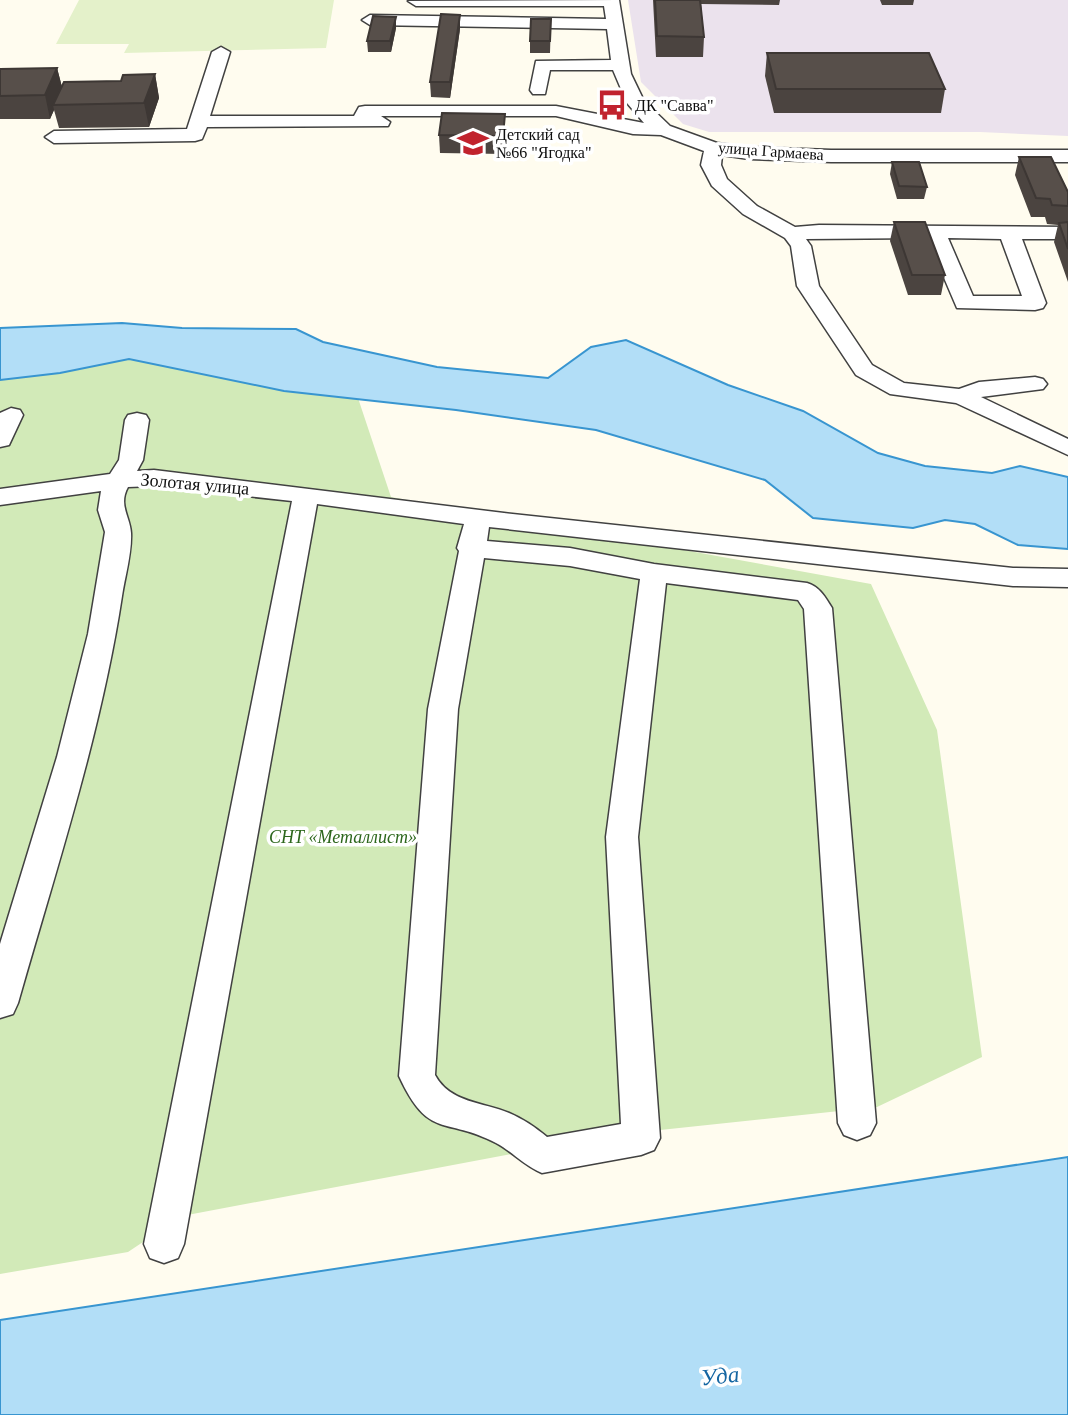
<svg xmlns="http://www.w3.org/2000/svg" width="1068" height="1415" viewBox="0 0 1068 1415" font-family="'Times New Roman',serif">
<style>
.industrial{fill:#ebe2ed}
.green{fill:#d2eab8}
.pitch{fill:#e4f1ca}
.water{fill:#b2def7;stroke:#3895d0;stroke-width:2}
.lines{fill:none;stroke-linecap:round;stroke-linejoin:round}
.minor-casing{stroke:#414141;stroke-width:3}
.minor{fill:#fff;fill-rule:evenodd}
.wall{fill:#4b4440}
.shaded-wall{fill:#3d3734}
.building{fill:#574f4a;stroke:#3d3734;stroke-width:2}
.labels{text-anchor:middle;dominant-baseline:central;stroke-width:7;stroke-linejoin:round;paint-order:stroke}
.far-poi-label{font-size:16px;fill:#0e0e0e;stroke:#fff;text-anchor:start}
.far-street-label{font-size:16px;fill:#0e0e0e;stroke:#fff}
.street-label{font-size:18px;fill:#0e0e0e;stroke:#fff}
.park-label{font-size:18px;font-style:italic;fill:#2d671d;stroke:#fff}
.near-water-label{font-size:23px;font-style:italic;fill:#1566a2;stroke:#fff}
</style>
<rect width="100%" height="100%" fill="#fffcef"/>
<path class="industrial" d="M628,0H1068V136L980,132H709L683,124L641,82Z"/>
<path class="green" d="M103,358L184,364L357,395L391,497L871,584L937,730L982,1057L877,1107L613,1135L182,1216L128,1252L0,1274V372Z"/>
<path class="pitch" d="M79,0H334L326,48L124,53L129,44H56Z"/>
<g class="water">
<path d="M122,323L182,328L296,329L323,342L437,367L548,378L591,347L626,340L728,385L803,411L878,453L925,466L992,473L1020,466L1068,477V549L1018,545L975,524L945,520L913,528L813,518L765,480L596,430L456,410L284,391L129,359L60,373L0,380V328Z"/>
<path d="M1068,1157V1415H0V1320Z"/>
</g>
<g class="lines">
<g class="minor-casing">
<g id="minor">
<path d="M619,0L631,74L644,101L670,126L717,143L749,147L831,150H1068V162H831L749,159L722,155L721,165L727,179L757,206L795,227L819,225L1068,227V239H1022L1046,303L1043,308L1035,310L957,308L927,238L806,239L811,246L819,286L872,365L904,383L959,389L979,382L1035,377L1043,379L1047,384L1043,389L981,397L1068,439V455L956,403L890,394L856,375L797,286L791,246L785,238L743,214L712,186L701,165L704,151L661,135L633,134L556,116H381L390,122L388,126L207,127L202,139L195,141L54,143L45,137L54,131L187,129L212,52L221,47L230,52L210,116H354L359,107L365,106H556L644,123L627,103L613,70H550L545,94H533L530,90L536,61L611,60L607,29L370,25L362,20L370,15L606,19L604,6H416L408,1ZM948,238L1001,239L1022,296H973Z"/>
<path d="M11,408L20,410L23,415L9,445L0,447V413Z"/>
<path d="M137,413L146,415L149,420L143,460L137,471L154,470L504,513L1013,568L1068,569V587L1013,586L489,527L487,541L570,548L654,564L807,583C820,587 825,597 832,608L876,1123L870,1135L857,1140L844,1135L838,1123L804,609L798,600L666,583L638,837L660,1138L654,1150L641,1155L542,1173C524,1166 513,1152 496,1143C445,1116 429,1141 399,1076L428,709L459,551L457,548L464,524L317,504L184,1244L178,1258L164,1263L150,1258L144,1244L292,501L154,486L128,487C118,505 130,516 131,533C132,553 125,576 122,596C101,734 56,869 18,1003L13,1014L0,1018V944L57,757L88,634L105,532L98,510L101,491L0,505V489L110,474L119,460L125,420L128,415ZM484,558L570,566L640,579L606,837L621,1124L547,1137C535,1127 523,1119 509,1113C483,1102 450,1103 435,1075L458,709Z"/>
</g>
</g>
<use href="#minor" class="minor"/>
</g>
<g class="wall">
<path d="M653,0H780L779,5L701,4L704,37L703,57H656Z"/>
<path d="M880,0H914L913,5H882Z"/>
<path d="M551,19L550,53H530V41Z"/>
<path d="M396,28L391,52H368L367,41Z"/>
<path d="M460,29L450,98L431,97L430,82Z"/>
<path d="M767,53L945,89L941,113H774L765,76Z"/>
<path d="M57,68L62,87L121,81L155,74L159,98L149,127L59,128L54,110L50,119H0V69Z"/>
<path d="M505,114V132L504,154L440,153L439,135Z"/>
<path d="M1019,157L1068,192V282L1054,242L1058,225L1047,224L1045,217H1031L1015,175Z"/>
<path d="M892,162L927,187L924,199H897L890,174Z"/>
<path d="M894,222L945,275L941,295H908L890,241Z"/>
</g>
<g class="shaded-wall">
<path d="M460,15V29L450,98V82Z"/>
<path d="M396,17V28L391,52L390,41Z"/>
<path d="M57,68L63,91L53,105L54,110L50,119L45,95Z"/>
<path d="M155,74L159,98L149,127L144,103Z"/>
<path d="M505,114V132L504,154L503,136Z"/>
</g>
<g class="building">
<path d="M655,0H700L704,37L657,36Z"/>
<path d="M441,14L460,15L450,82H430Z"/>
<path d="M373,16L396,17L390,41H367Z"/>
<path d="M531,19H551L550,41H530Z"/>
<path d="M767,53H929L945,89H776Z"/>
<path d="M57,68L45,95L0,96V69Z"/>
<path d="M155,74L144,103L53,105L64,82L121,81L123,75Z"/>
<path d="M442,113L505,114L503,136L439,135Z"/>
<path d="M1019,157H1051L1068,192V206L1052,205L1050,199L1036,198Z"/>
<path d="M892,162H919L927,187L899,186Z"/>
<path d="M894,222H925L945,275H912Z"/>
<path d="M1068,222V249L1059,223Z"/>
</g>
<defs>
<g id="bus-bare" transform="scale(2.415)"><path d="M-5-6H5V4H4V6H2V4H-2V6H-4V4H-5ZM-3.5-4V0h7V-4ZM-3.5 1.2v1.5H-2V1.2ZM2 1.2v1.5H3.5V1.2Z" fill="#c1232d" stroke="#fff" stroke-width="2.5" paint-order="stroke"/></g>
<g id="school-bare" transform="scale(2.415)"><path d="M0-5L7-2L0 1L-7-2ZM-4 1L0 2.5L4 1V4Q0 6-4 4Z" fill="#c1232d" stroke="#fff" stroke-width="2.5" paint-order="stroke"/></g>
</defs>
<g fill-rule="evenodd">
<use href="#bus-bare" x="612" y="105"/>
<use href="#school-bare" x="473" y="143"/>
</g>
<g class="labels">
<g class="far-poi-label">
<text x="635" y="105">ДК "Савва"</text>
<text x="496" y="134">Детский сад<tspan x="496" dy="18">№66 "Ягодка"</tspan></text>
</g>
<g class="far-street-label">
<text transform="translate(771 151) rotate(4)">улица Гармаева</text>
</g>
<g class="street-label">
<text transform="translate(195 484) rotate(5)">Золотая улица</text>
</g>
<g class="park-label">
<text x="343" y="837">СНТ «Металлист»</text>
</g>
<g class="near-water-label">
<text transform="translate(720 1376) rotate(-6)">Уда</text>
</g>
</g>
</svg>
